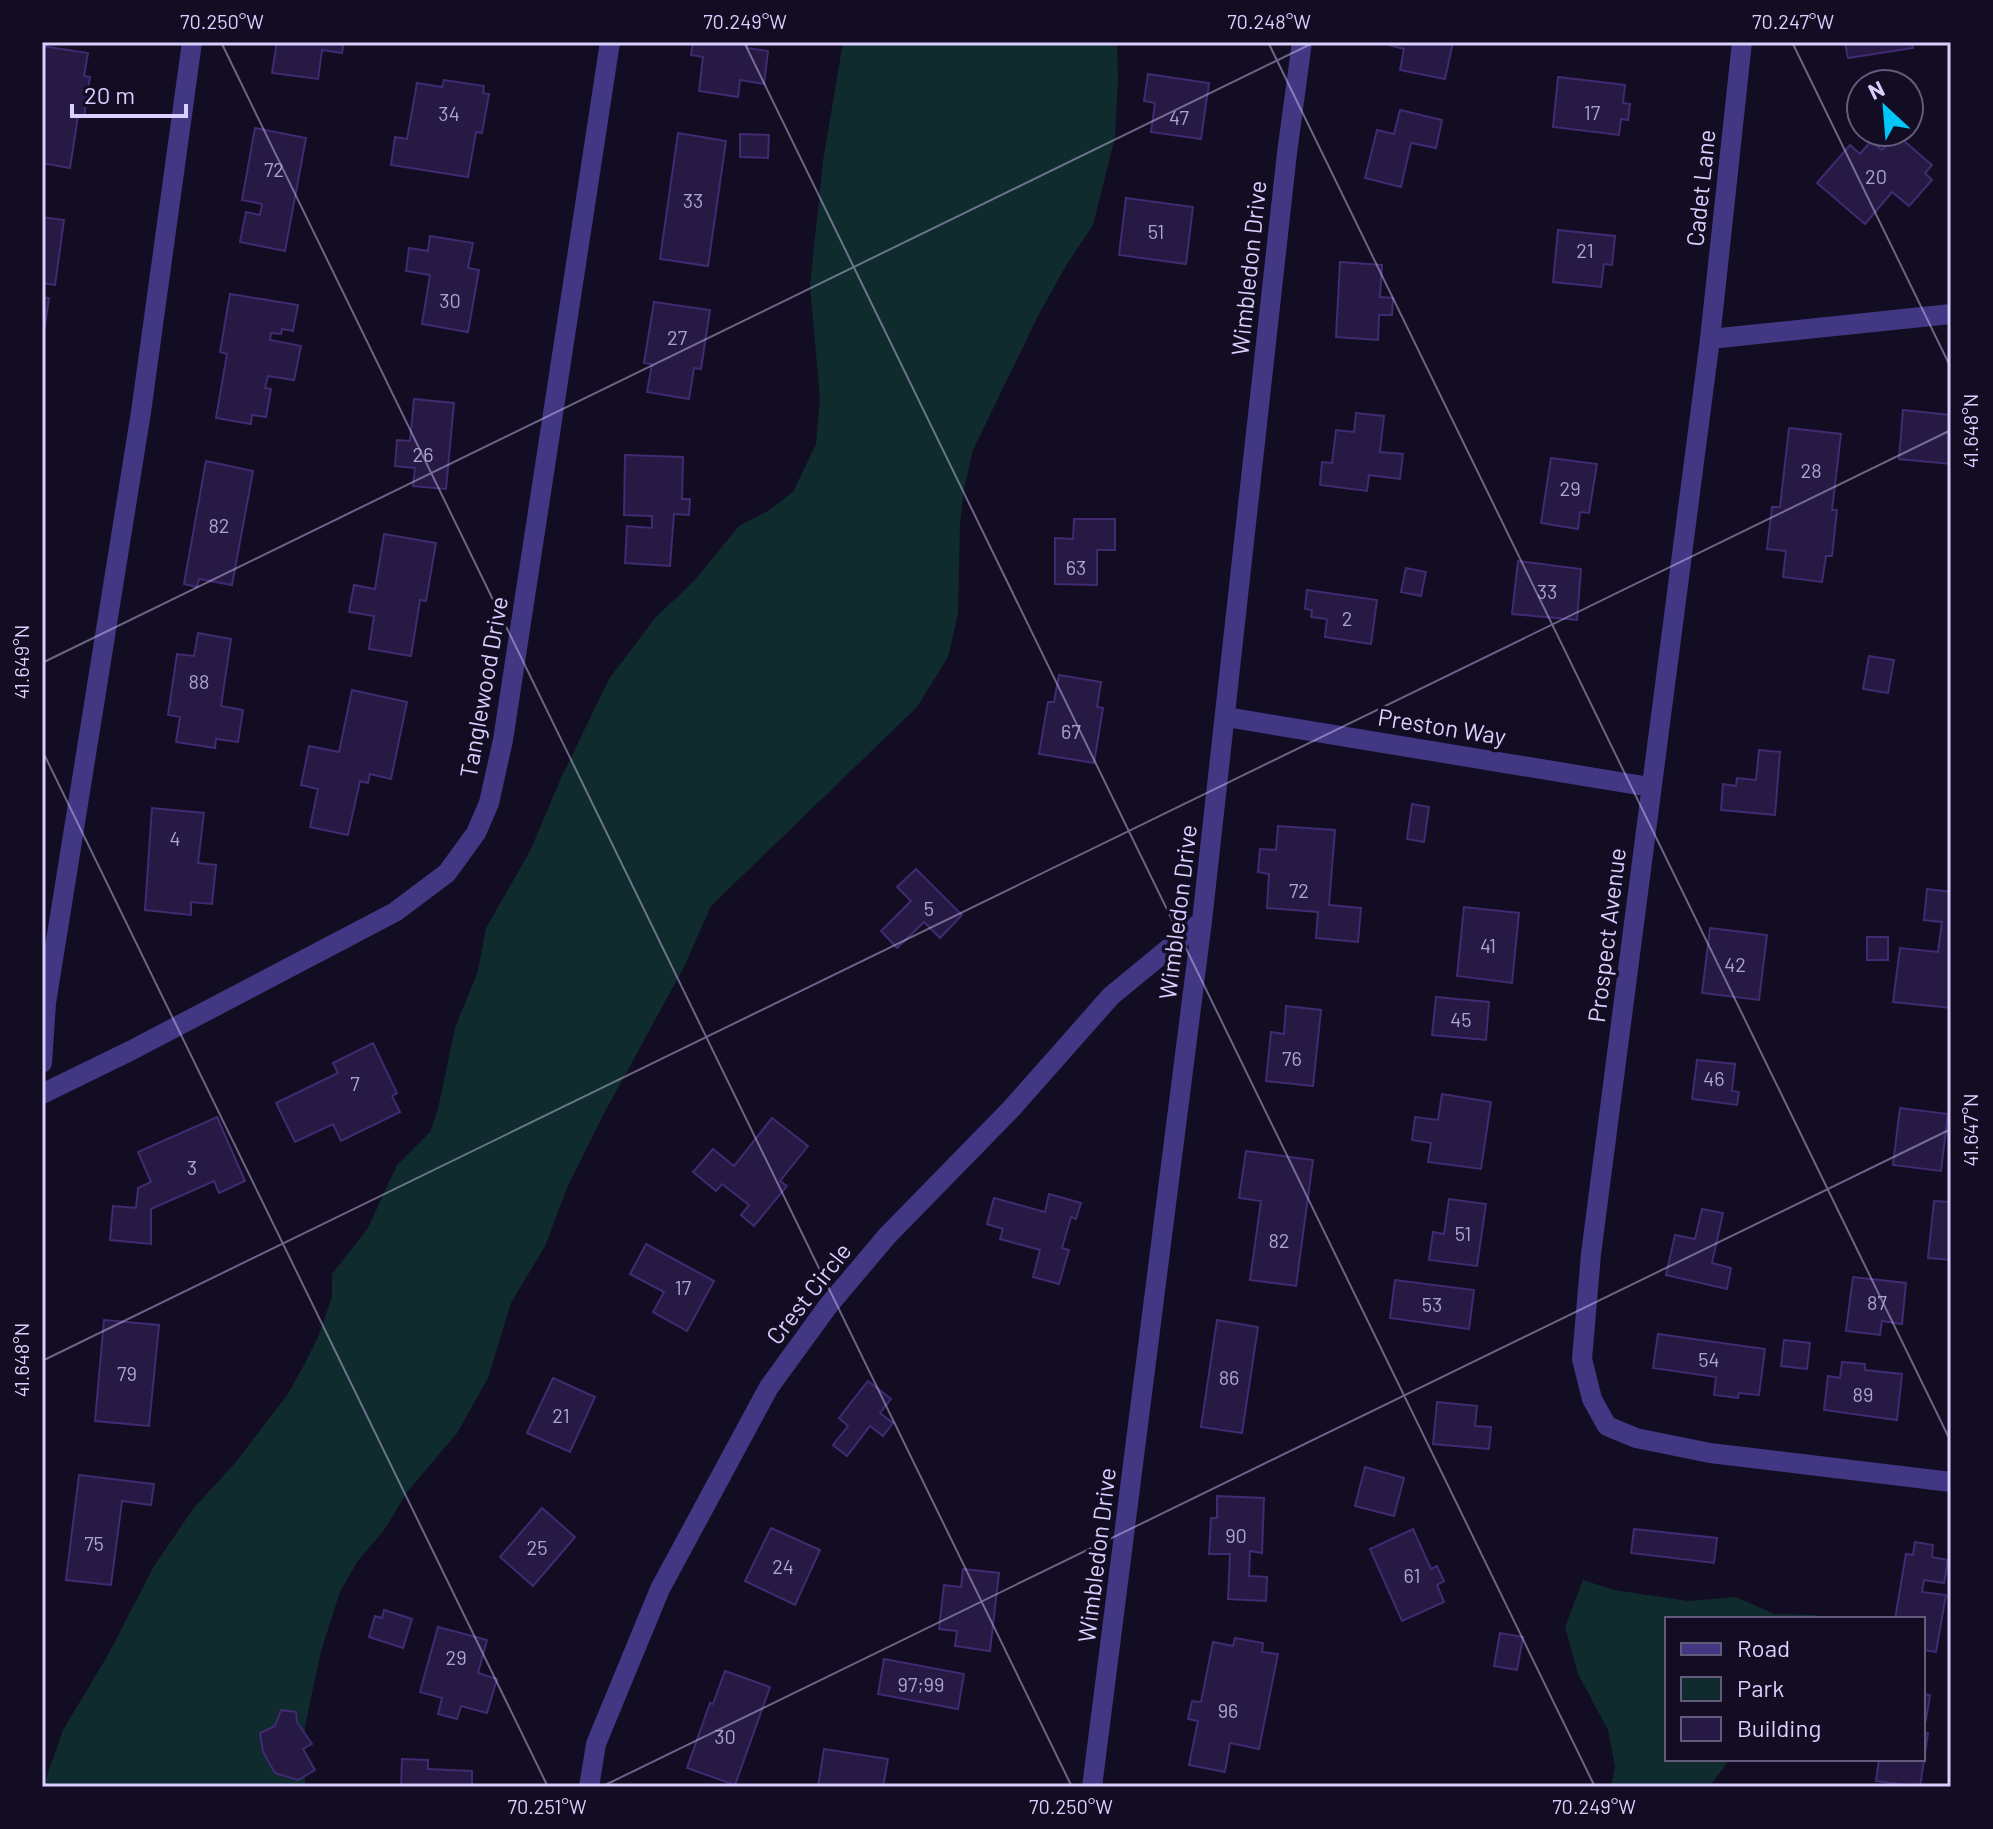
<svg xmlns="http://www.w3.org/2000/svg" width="1993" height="1829" viewBox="0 0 1993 1829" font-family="Barlow,sans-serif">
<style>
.green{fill:#102b2d}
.building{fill:#261944;stroke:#402a71;stroke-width:2}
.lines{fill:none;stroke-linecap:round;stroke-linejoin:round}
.street{stroke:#423783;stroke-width:20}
.ticks{fill:none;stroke:#dacfff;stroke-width:2;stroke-opacity:0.45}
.labels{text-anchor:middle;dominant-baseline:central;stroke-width:7;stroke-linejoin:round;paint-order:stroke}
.number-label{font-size:20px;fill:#ada2d0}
.street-label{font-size:24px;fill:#dacfff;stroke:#130d23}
.neatline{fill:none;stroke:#dacfff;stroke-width:3}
.ticks-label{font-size:20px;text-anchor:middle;fill:#dacfff}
</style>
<rect width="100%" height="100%" fill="#130d23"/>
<g class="green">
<path d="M843,42H1117L1118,80L1115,137L1093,225L1067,264L1039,314L973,450L964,489L960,523L958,614L948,657L917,707L711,906L684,967L600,1121L567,1188L545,1246L511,1303L488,1378L457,1433L408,1491L384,1530L357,1562L340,1592L321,1651L305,1726V1787H43L63,1730L108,1655L154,1566L193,1509L235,1463L288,1394L303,1367L318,1337L332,1297V1274L368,1228L397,1165L430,1132L438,1109L455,1028L478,971L486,928L530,851L562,776L609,679L655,618L694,581L739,526L768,511L793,492L816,444L820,399L810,285L823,161Z"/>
<path d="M1583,1580L1614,1590L1688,1601L1736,1597L1774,1614L1817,1615L1815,1619H1667V1759H1730L1709,1787H1611L1615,1766L1608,1730L1578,1674L1565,1627Z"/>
</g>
<g class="building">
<path d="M277,42H344L342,53L322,50L318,79L272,73Z"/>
<path d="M693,42H747V48L768,51L764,84L740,80L738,97L699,91L703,57L691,55Z"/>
<path d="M1389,42H1453L1445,79L1400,70L1404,49L1389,45Z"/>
<path d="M1845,42H1912L1913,48L1848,58Z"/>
<path d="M42,46L88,53L84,76L90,77L84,117L78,116L70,168L42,163Z"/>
<path d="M1148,74L1209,83L1201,139L1151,132L1155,103L1144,101Z"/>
<path d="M1558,77L1625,85L1623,103L1630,104L1628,120L1621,119L1619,135L1553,127Z"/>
<path d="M444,80L484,86L483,93L489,94L482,133L476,132L468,177L391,165L395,137L407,139L417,83L442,87Z"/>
<path d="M1400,110L1442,120L1436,148L1411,143L1401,187L1365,178L1377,130L1394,134Z"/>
<path d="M255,128L306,138L285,251L240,242L246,212L260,215L262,204L242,200Z"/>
<path d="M678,133L726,141L708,266L660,259Z"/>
<path d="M740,134L769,135L768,158L740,157Z"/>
<path d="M1896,134L1932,165L1925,173L1932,180L1909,206L1892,192L1865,224L1817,183L1850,145L1860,154L1871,141L1882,150Z"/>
<path d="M1126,198L1193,207L1186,264L1119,255Z"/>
<path d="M42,217L64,220L55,285L42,283Z"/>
<path d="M1558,230L1615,236L1612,265L1604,264L1601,287L1553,282Z"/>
<path d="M430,236L473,243L468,268L479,270L468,332L422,324L430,275L406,271L409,248L428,251Z"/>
<path d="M1340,262L1382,265L1380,297L1393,298L1392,315H1379L1378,340L1336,337Z"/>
<path d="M230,294L298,305L293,331L282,329L281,334L271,333L270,340L301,346L294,380L268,376L265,388L271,389L266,417L252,415L251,424L216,418L227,354L220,352Z"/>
<path d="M42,297L49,298L44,332H42Z"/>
<path d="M654,302L710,310L701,369L694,368L689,399L647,392L652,364L644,363Z"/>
<path d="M414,399L454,403L446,489L413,486L415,468L395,466L397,440L410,441Z"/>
<path d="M1903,410L1951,415V464L1899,459Z"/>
<path d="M1356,413L1384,416L1380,452L1403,454L1400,479L1369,475L1367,491L1320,485L1322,462L1332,463L1336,430L1354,432Z"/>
<path d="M1789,428L1841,434L1832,510H1837L1832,556H1826L1822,582L1783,577L1786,551L1767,549L1772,507H1780Z"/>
<path d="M625,455L683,457L682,499H690L689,515L674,514L670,566L625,563L627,526L652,528V516L624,515Z"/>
<path d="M1551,458L1597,464L1589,513L1580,512L1578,529L1541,523Z"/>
<path d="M206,461L253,471L232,585L199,579L197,587L184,584Z"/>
<path d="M1074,519H1115V550H1097V585L1055,584V538L1073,539Z"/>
<path d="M384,534L436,543L426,601L420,600L411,656L369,649L374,616L349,612L354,585L375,589Z"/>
<path d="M1518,561L1581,569L1577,620L1512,614Z"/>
<path d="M1406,568L1426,572L1421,596L1401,592Z"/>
<path d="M1307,590L1377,600L1371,644L1325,637L1327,619L1311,617L1312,610L1305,609Z"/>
<path d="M198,633L231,639L221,706L243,710L238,742L216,739L215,748L176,742L180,717L168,715L177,654L194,656Z"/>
<path d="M1869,656L1894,660L1888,693L1863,689Z"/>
<path d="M1059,675L1101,682L1097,707L1103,708L1094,763L1039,754L1048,702H1054Z"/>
<path d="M352,690L407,702L391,779L370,774L368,783L360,781L348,835L310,827L318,789L301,785L309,746L339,752Z"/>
<path d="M1759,750L1780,752L1775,815L1721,810L1723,784L1736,786L1737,778L1756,780Z"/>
<path d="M1412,804L1429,807L1424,842L1407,839Z"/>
<path d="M152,808L204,813L198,863L216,865L212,904L191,902V915L145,910Z"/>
<path d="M1278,826L1335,830L1329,905L1361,908L1358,942L1316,938L1318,912L1267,908L1269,874L1258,872L1260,849L1276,850Z"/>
<path d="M916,869L962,915L940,938L924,922L897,948L881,931L911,901L897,887Z"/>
<path d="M1927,889L1951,892V1008L1893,1002L1900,948L1938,952L1942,922L1924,920Z"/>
<path d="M1464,907L1519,913L1512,983L1457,976Z"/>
<path d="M1710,928L1767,935L1759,1000L1702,993Z"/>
<rect x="1867" y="937" width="21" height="23"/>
<path d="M1436,997L1489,1002L1486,1040L1432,1035Z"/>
<path d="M1286,1006L1321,1010L1313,1086L1266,1081L1271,1032L1284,1034Z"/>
<path d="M373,1043L397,1093L392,1096L400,1112L341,1141L333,1124L295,1142L276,1103L338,1073L333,1063Z"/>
<path d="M1697,1060L1735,1064L1732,1091L1739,1092L1737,1105L1692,1099Z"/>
<path d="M1442,1094L1491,1102L1481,1169L1428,1162L1431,1143L1412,1140L1415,1117L1438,1120Z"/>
<path d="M1900,1108L1948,1114L1941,1171L1893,1165Z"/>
<path d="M217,1117L245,1181L219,1193L214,1181L151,1209V1244L110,1240L113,1206L136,1208L138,1188L151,1182L138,1152Z"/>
<path d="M772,1118L808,1146L780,1181L787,1186L754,1226L741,1215L749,1205L722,1184L716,1191L693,1172L713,1149L734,1166Z"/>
<path d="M1246,1151L1313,1160L1296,1286L1250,1280L1261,1201L1239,1198Z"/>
<path d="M1049,1194L1081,1203L1076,1219L1071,1217L1062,1248L1069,1250L1059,1284L1033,1277L1040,1250L1000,1239L1003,1229L987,1224L994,1198L1045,1212Z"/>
<path d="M1449,1199L1486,1204L1477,1266L1429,1260L1433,1232L1444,1234Z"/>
<path d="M1934,1201L1951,1202V1260L1928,1258Z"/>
<path d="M1702,1209L1723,1213L1712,1263L1731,1268L1727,1289L1666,1275L1675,1235L1695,1239Z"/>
<path d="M646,1244L714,1281L687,1331L653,1312L664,1292L630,1274Z"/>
<path d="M1853,1277L1906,1283L1902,1324L1882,1321L1880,1335L1846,1331Z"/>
<path d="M1395,1280L1474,1290L1469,1329L1390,1318Z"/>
<path d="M104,1320L159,1325L149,1426L95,1421Z"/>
<path d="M1217,1320L1258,1327L1242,1433L1201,1427Z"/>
<path d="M1658,1334L1765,1349L1759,1395L1739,1393L1738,1398L1714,1395L1716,1377L1653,1368Z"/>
<path d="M1784,1340L1810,1343L1807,1369L1781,1366Z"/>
<path d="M1842,1362L1865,1364V1370L1902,1374L1897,1420L1824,1410L1828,1376L1840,1378Z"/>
<path d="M553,1378L595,1397L570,1452L527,1433Z"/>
<path d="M868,1381L891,1399L880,1413L893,1423L883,1436L870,1426L847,1456L833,1445L848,1426L839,1418Z"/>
<path d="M1437,1402L1477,1406L1475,1426L1491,1427L1489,1449L1433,1444Z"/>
<path d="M1365,1467L1404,1478L1394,1516L1355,1506Z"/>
<path d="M79,1475L154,1484L151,1505L122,1501L111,1585L66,1580Z"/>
<path d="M1217,1496L1264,1498L1262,1553L1250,1551L1249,1576L1267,1577L1266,1601L1228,1599L1230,1554H1209L1211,1518H1217Z"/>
<path d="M542,1508L575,1537L533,1586L500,1557Z"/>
<path d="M771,1528L820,1550L795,1605L745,1581Z"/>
<path d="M1413,1529L1431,1569L1437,1566L1444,1581L1437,1585L1444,1602L1402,1621L1370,1549Z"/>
<path d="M1634,1529L1717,1538L1714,1563L1631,1553Z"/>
<path d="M1915,1542L1933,1545L1932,1557L1948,1560L1944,1583L1924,1580L1922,1592L1946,1595L1936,1652L1923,1650V1619H1895L1906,1554L1913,1555Z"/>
<path d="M963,1569L999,1573L990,1651L955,1646L957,1631L939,1629L944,1585L961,1587Z"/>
<path d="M384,1610L412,1619L403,1648L369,1637L375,1616L382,1618Z"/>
<path d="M438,1627L487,1640L478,1673L497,1679L487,1713L461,1706L457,1719L438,1714L442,1698L420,1692Z"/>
<path d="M1500,1633L1523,1637L1517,1670L1494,1666Z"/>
<path d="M1235,1638L1263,1643L1262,1652L1278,1654L1259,1749L1230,1743L1225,1772L1189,1765L1198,1721L1188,1719L1192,1701L1201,1702L1213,1642L1233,1646Z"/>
<path d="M884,1659L964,1674L958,1709L878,1694Z"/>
<path d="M725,1671L770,1687L735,1785L687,1768L710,1703L713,1704Z"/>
<path d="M1923,1694L1930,1695L1926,1720L1923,1719Z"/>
<path d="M281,1710L296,1712L297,1722L312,1744L303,1749L315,1770L298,1780L275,1773L263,1752L260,1733L275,1726Z"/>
<path d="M1923,1732L1928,1733L1920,1787L1876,1781L1879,1759H1923Z"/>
<path d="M824,1749L888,1759L883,1787H818Z"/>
<path d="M402,1759L428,1760V1769L472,1771V1787H401Z"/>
</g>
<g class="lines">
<g class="street">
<path d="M1951,314L1710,339L1591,1254L1582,1359L1592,1399L1607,1426L1636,1438L1710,1453L1951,1482"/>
<path d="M1710,339L1742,42"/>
<path d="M1226,717L1650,787"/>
<path d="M42,1063L46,1003L141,412L192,42"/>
<path d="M42,1094L132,1050L395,912L447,873L476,833L489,803L503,740L610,42"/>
<path d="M589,1787L596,1744L660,1589L769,1387L828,1306L887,1236L1011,1109L1111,996L1202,921"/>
<path d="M1092,1787L1202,921L1287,153L1302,42"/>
</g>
</g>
<path class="ticks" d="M221,42L1072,1787M744,42L1595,1787M1268,42L1951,1442M1792,42L1951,368M42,663L1315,42M42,750L548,1787M42,1361L1951,430M601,1787L1951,1129"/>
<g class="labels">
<g class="number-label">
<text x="1592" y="112">17</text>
<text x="449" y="113">34</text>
<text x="1179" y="117">47</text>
<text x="274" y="169">72</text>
<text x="1876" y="176">20</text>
<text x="693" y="200">33</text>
<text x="1156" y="231">51</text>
<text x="1585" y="250">21</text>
<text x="450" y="300">30</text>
<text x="677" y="337">27</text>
<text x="423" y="454">26</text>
<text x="1811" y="470">28</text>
<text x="1570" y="488">29</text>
<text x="219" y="525">82</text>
<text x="1076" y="567">63</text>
<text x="1547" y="591">33</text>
<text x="1347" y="618">2</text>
<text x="199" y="681">88</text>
<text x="1071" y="731">67</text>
<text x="175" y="838">4</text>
<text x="1299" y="890">72</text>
<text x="929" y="908">5</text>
<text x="1488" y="945">41</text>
<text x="1735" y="964">42</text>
<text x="1461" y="1019">45</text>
<text x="1292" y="1058">76</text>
<text x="1714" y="1078">46</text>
<text x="355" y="1083">7</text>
<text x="192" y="1167">3</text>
<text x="1463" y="1233">51</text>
<text x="1279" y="1240">82</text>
<text x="683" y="1287">17</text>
<text x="1877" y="1302">87</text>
<text x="1432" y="1304">53</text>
<text x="1709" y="1359">54</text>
<text x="127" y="1373">79</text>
<text x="1229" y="1377">86</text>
<text x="1863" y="1394">89</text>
<text x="561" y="1415">21</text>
<text x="1236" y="1535">90</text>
<text x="94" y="1543">75</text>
<text x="537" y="1547">25</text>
<text x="783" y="1566">24</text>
<text x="1412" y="1575">61</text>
<text x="456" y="1657">29</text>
<text x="921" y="1684">97;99</text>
<text x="1228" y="1710">96</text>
<text x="725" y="1736">30</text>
</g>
<g class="street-label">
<text transform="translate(1700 188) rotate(-84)">Cadet Lane</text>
<text transform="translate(1248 268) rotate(-84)">Wimbledon Drive</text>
<text transform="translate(483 687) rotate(-80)">Tanglewood Drive</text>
<text transform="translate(1442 726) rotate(9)">Preston Way</text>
<text transform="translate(1177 912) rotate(-83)">Wimbledon Drive</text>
<text transform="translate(1606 935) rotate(-83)">Prospect Avenue</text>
<text transform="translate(808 1293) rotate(-52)">Crest Circle</text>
<text transform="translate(1096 1555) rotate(-83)">Wimbledon Drive</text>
</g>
</g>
<rect width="1993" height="1829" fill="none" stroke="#130d23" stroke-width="88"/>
<rect x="1665" y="1617" width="260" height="144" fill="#130d23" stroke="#635b7b" stroke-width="2"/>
<rect x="1681" y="1643" width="40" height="12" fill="#423783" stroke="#635b7b" stroke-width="2"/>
<text x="1737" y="1657" font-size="24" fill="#dacfff">Road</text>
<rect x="1681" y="1677" width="40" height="24" fill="#102b2d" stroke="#635b7b" stroke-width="2"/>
<text x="1737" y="1697" font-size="24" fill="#dacfff">Park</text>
<rect x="1681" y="1717" width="40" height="24" fill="#261944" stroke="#635b7b" stroke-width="2"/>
<text x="1737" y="1737" font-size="24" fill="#dacfff">Building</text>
<g transform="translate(1885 108) rotate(334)"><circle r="38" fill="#130d23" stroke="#635b7b" stroke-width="2"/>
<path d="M0-6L14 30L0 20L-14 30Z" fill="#00c6fa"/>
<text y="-12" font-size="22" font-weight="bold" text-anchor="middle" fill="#dacfff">N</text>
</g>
<path d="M72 104v12h114v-12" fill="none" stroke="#dacfff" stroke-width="4"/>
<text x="84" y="104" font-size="24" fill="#dacfff" stroke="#130d23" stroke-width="6" paint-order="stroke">20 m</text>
<rect x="44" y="44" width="1905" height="1741" class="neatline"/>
<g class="ticks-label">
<text x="222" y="29">70.250°W</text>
<text x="745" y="29">70.249°W</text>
<text x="1269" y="29">70.248°W</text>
<text x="1793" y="29">70.247°W</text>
<text transform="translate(1971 431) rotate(-90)" y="7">41.648°N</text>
<text transform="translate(22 662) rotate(-90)" y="7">41.649°N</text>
<text transform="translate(1971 1130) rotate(-90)" y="7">41.647°N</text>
<text transform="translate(22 1360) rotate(-90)" y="7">41.648°N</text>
<text x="547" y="1814">70.251°W</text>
<text x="1071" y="1814">70.250°W</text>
<text x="1594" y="1814">70.249°W</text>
</g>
</svg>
